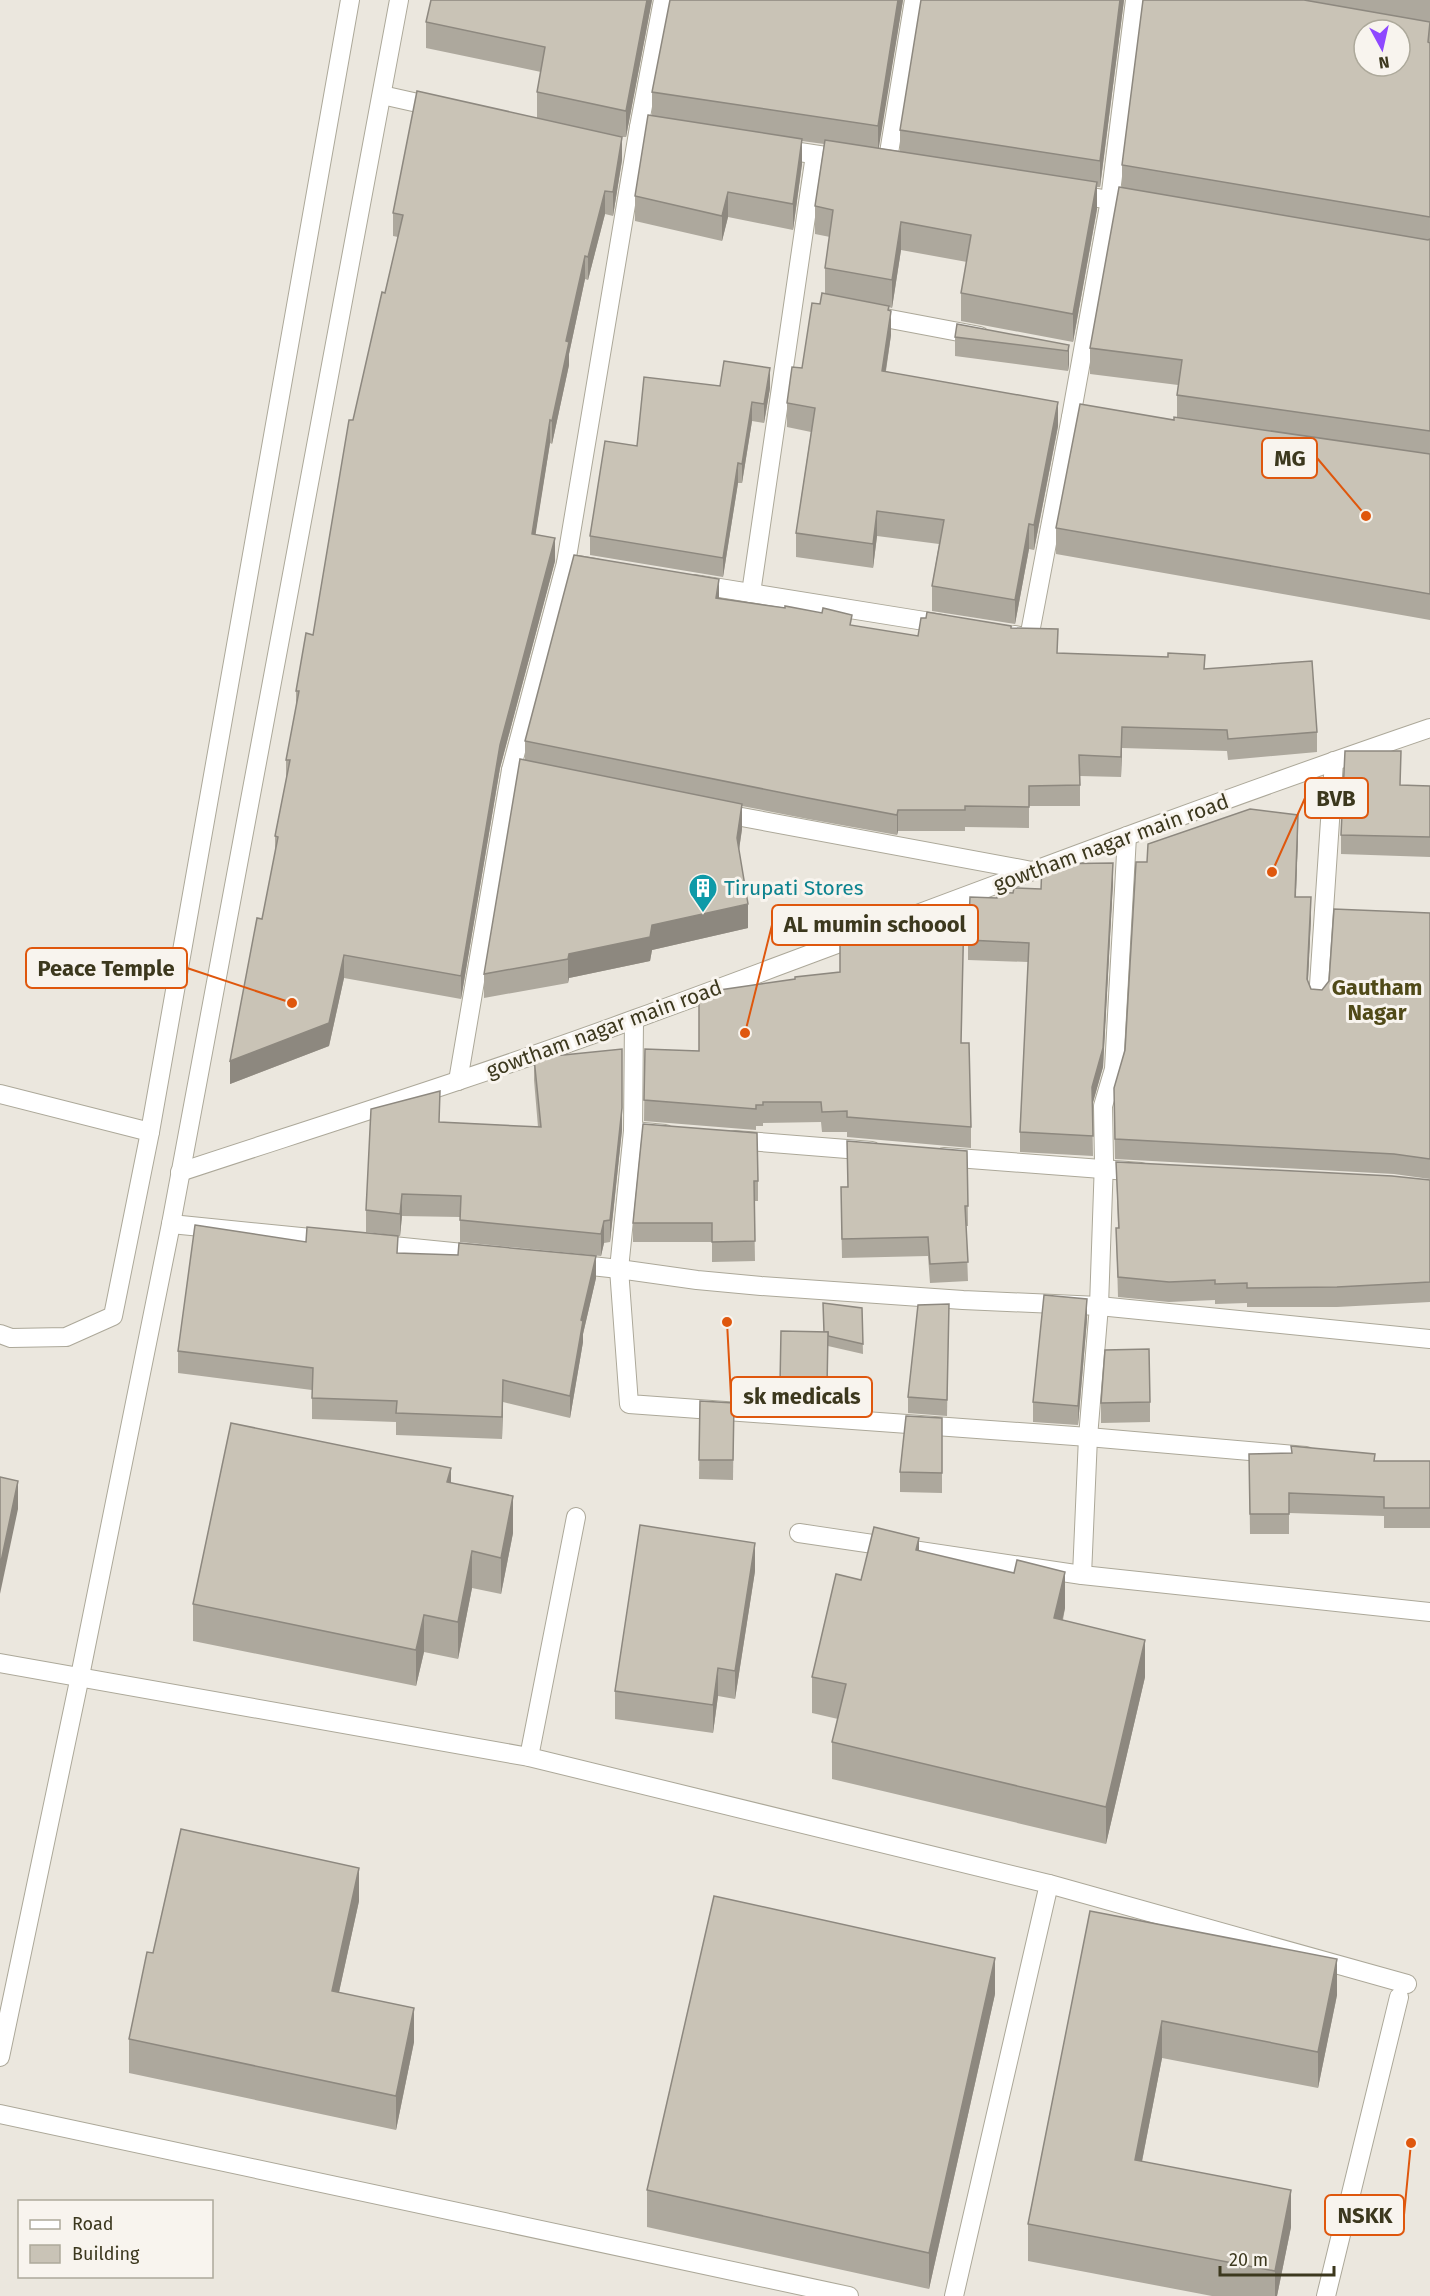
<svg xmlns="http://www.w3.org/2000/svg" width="1430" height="2296" viewBox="0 0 1430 2296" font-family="'Fira Sans',sans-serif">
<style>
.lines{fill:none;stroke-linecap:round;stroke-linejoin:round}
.minor-casing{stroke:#aca899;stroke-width:20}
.minor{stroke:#fff;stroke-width:18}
.wall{fill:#ada89d}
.shaded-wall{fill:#8d887f}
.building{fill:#c9c3b6;stroke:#8d887f;stroke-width:1.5;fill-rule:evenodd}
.labels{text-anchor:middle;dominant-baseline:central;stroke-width:6;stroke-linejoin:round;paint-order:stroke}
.street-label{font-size:21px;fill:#3c381e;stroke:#f8f4ee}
.culture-label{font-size:21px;fill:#0d838f;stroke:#f8f4ee;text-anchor:start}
.neighbourhood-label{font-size:22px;font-weight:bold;fill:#504a18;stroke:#f8f4ee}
.leader{fill:none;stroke:#df570d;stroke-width:2}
.callout-dot{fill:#df570d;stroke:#f8f4ee;stroke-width:2}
.callout{fill:#f8f4ee;stroke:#df570d;stroke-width:2}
.callout-label{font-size:22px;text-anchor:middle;font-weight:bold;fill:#3c381e}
</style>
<rect width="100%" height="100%" fill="#ebe7de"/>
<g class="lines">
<g class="minor-casing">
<g id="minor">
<path d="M382,95L440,108"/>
<path d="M639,127L670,132"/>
<path d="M780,149L845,159"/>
<path d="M887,165L914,0"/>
<path d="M1074,194L1139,205"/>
<path d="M869,315L980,336"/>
<path d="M1071,417L1110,200L1135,0"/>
<path d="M566,563L596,568"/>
<path d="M695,584L943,624"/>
<path d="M751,593L815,155"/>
<path d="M1015,635L1029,638L1071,417L1102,422"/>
<path d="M511,770L566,563L639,127L663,0"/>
<path d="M720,813L1032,871"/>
<path d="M1318,1000L1334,761"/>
<path d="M458,1081L511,770L540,776"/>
<path d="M0,1094L150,1132"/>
<path d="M633,1131L665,1134"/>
<path d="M735,1140L872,1151"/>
<path d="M944,1157L1141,1172"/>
<path d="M180,1172C332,1122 485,1074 635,1019C900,922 1163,819 1430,728"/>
<path d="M171,1224L331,1240"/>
<path d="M373,1244L483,1255"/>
<path d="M573,1264L619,1269L633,1131L634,1020"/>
<path d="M0,1334L11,1338L66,1337L113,1316L150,1132L350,0"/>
<path d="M1306,1456L1088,1437L629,1404L619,1269L697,1280L761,1286L963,1300L1099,1306L1430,1339"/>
<path d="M799,1533L1082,1575L1430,1612"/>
<path d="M1082,1575L1088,1437L1099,1306L1104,1161L1103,1106L1114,1069L1127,836"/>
<path d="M0,1663L529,1757L1049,1884L1407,1984"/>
<path d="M529,1757L576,1517"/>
<path d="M0,2057L80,1676L171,1224L399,0"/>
<path d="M0,2114L849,2296"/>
<path d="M954,2296L1049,1884"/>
<path d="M1326,2296L1399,1997"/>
</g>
</g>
<use href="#minor" class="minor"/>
</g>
<g class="wall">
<path d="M431,0H652L626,137H622V160L613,216L605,214L588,280L585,279L569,354V365L552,444L550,443L535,535L555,561L500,768L461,999L344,978L329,1046L230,1084L275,854V836L286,780V760L296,709V691L313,635L353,420L385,293L398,237L393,236V213L537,118V92L541,72L426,48V22Z"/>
<path d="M903,0L878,148L900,151V130L1124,0L1100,187H1097V209L1073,342L961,321V293L967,262L901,250L892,308L889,307L891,335L886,371L1058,426L1034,550L1029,549L1015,624L932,611V586L939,544L877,536L873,568L796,557V533L811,432L787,427V403L802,368L820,304L825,294V268L830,237L815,234V206L824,144L802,141V164L793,230L728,217L722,241L635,221V196L652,115V92Z"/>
<path d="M1143,0H1430V620L1056,554V528L1177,418V395L1178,385L1090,374V348L1122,187V165Z"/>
<path d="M955,337L1069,345V364L1068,371L955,356Z"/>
<path d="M720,386L770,388L764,423L752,421L742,483H738L723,577L590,555V536L637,446Z"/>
<path d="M719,599L852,626L918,636L1011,628L1057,653L1205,669L1317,732V752L1228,760L1227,751L1122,748L1121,777L1080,776V806H1029V828L965,827V831H898L897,835L808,819L742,806V829L739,850L748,928L652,950L650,961L569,978L568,983L484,998V974L525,760V741Z"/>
<path d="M1401,785L1430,786V857L1341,854V835Z"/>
<path d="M1298,835L1296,897L1311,917L1308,981L1311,989L1322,990L1430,913V1179L1394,1174L1115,1159L1114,1108L1125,1050L1147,862Z"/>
<path d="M1113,882L1103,1067L1092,1105L1093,1156L1020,1152V1132L1028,962L968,960V940L997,898L1013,893Z"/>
<path d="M961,1043L971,1127V1148L847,1137V1132H822L821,1122L763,1123V1126H756V1130L644,1121L645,1049L699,1051Z"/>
<path d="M534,1058L622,1130L610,1242L604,1243L601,1256L460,1242V1217L402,1216L400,1236L366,1232V1210L440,1122L538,1127L534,1080Z"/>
<path d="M643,1124L758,1181V1201H754L755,1261L712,1262V1242H633V1223Z"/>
<path d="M847,1141L967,1151L968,1226H966L968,1281L930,1283L928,1256L842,1258L841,1206L848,1187Z"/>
<path d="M1116,1162L1430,1180V1302L1337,1307H1247V1303L1215,1304V1300L1169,1302L1118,1297L1116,1228H1118Z"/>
<path d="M306,1242L398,1253L596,1278L583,1334V1342L570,1418L503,1402L502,1439L396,1435V1422L312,1419V1390L178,1373V1351Z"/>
<path d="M823,1303L862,1308L863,1354L828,1346L827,1406L780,1404V1384L824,1332Z"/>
<path d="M949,1304L947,1416L908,1413V1397Z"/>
<path d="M1087,1319L1078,1425L1033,1422V1402Z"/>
<path d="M700,1401L734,1403L733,1480L699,1479Z"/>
<path d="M1150,1402V1422L1101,1423V1403Z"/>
<path d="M942,1418V1493L900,1492V1472Z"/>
<path d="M1249,1454L1375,1461H1430V1528H1384V1516L1289,1513V1534H1250Z"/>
<path d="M451,1483L513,1533L501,1594L472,1588L458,1659L424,1652L416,1686L193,1641V1604Z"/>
<path d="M919,1551L1065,1608L1063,1620L1145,1677L1106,1844L832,1779V1742L838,1719L812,1713V1677L861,1580Z"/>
<path d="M755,1571L735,1699L718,1696L713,1733L615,1719V1691Z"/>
<path d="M359,1901L339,1992L414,2042L396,2130L129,2073V2039L153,1953Z"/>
<path d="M1090,1911L1337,1995L1318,2088L1162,2058L1142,2161L1291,2227L1277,2296H1212L1028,2261V2224Z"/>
<path d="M995,1994L929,2289L647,2227V2190Z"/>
</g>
<g class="shaded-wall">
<path d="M647,0H652L626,137V111Z"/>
<path d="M898,0H903L878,153V126Z"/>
<path d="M1120,0H1124L1100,187V161Z"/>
<path d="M622,137V160L613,216V192Z"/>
<path d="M802,139V164L793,230V204Z"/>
<path d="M1097,182V209L1073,342V314Z"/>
<path d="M605,191V214L588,280V257Z"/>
<path d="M728,192V217L722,241V216Z"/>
<path d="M901,222V250L892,308V280Z"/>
<path d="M585,256V279L569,354V365L552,444V421L566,341Z"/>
<path d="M889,306V328L891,311V335L882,395V371Z"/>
<path d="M1069,345V364L1068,371V351Z"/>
<path d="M770,368V388L764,423V404Z"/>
<path d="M752,402V421L742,483V464Z"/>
<path d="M1058,402V426L1034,550V525Z"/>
<path d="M550,420V443L532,557V534Z"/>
<path d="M738,463V483L723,577V558Z"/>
<path d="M877,511V536L873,568V544Z"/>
<path d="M1029,524V549L1015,624V600Z"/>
<path d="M555,538V561L500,768L461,999V976L500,745Z"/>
<path d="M719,579V599L716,598Z"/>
<path d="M1122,727V748L1121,777V757Z"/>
<path d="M742,804V829L737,863V838Z"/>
<path d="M898,810V831L897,835V815Z"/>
<path d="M1298,815V835L1295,917V897Z"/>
<path d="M1113,863V882L1103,1067L1092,1106V1087Z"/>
<path d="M1311,897V917L1307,999V979Z"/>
<path d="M748,904V928L652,950L650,961L569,978L568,983V959L569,954L652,925Z"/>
<path d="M344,955V978L329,1046L230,1084V1061Z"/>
<path d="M622,1049V1130L610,1242V1220Z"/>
<path d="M402,1194V1216L400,1236V1214Z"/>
<path d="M604,1221V1243L601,1256V1234Z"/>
<path d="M596,1256V1278L583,1334V1342L570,1418V1396L581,1320Z"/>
<path d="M1087,1299V1319L1078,1425V1406Z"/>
<path d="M503,1380V1402L502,1439V1417Z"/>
<path d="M451,1468V1505L447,1482Z"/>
<path d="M18,1481V1509L0,1594V1566Z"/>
<path d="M513,1496V1533L501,1594V1558Z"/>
<path d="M919,1538V1574L916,1550Z"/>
<path d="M755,1543V1571L735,1699V1671Z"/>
<path d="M472,1551V1588L458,1659V1622Z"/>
<path d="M1065,1572V1608L1054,1655V1618Z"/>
<path d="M424,1615V1652L416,1686V1650Z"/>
<path d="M1145,1640V1677L1106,1844V1807Z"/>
<path d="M718,1668V1696L713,1733V1705Z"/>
<path d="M359,1868V1901L332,2024V1991Z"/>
<path d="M995,1958V1994L929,2289V2253Z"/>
<path d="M1337,1959V1995L1318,2088V2052Z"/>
<path d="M414,2008V2042L396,2130V2096Z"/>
<path d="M1162,2021V2058L1135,2197V2160Z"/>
<path d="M1291,2190V2227L1277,2296H1275V2271Z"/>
</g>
<g class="building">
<path d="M431,0H647L626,111L537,92L545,47L426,22Z"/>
<path d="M670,0H898L878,126L652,92Z"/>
<path d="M921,0H1120L1100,161L900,130Z"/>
<path d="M1143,0H1304L1430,22L1428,42L1430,43V217L1122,165ZM1364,30H1400V66H1364Z"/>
<path d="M417,91L622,137L613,192L605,191L588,257L585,256L566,341L569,342L552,421L550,420L532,534L555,538L500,745L461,976L344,955L329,1023L230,1061L257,918L262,919L278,837L275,836L290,760H286L299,691H296L306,633L313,635L349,420H353L382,292L385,293L403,215L393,213Z"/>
<path d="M648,115L802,139L793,204L728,192L722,216L635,196Z"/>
<path d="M825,140L1097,182L1073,314L961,293L971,235L901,222L892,280L825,268L833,210L815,206Z"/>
<path d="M1119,187L1428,240L1430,239V431L1177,395L1182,360L1090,348Z"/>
<path d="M822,293L889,306L888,310L891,311L882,371L1058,402L1034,525L1029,524L1015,600L932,586L944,520L877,511L873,544L796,533L815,408L787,403L792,367L802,368L812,303L820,304Z"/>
<path d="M957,324L1069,345L1068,351L955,337Z"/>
<path d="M724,361L770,368L764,404L752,402L742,464L738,463L723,558L590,536L605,441L637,446L644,377L720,386Z"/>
<path d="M1080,404L1174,420V417L1430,454V594L1056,528Z"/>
<path d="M574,555L719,579L716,598L785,608V606L822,613L823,608L852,615L850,625L918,636L921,618H926L927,612L1011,626V628L1058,629L1057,653L1168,657V653L1205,655L1204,669L1312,661L1317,732L1228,739L1227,730L1122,727L1121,757L1079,755L1080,785L1029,786V807L965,806V810H898L897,815L808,798L525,741Z"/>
<path d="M1345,751H1401L1400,785L1430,786V837L1341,835Z"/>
<path d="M520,759L742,804L737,838L748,904L652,925L650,937L569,954L568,959L484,974Z"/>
<path d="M1250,809L1298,815L1295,897H1311L1307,979L1311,989L1322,990L1329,981L1334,909L1430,913V1159L1394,1154L1115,1139L1114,1088L1125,1050L1136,862H1147L1148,844Z"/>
<path d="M1113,863L1103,1048L1092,1087L1093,1136L1020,1132L1029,943L968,940L970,897L997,898V892L1013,893L1014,888L1041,889L1042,864Z"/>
<path d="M908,911L964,912L961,1043H969L971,1127L847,1117V1111L822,1112L821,1102H763V1105H756V1109L644,1100L645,1049L699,1051V993L795,979V977L840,972V934H908Z"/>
<path d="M622,1049V1108L610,1220L604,1221L601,1234L460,1220L461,1196L402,1194L400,1214L366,1210L371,1109L440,1091L439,1122L541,1127L534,1058Z"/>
<path d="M643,1124L757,1133L758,1181H754L755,1241L712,1242V1223H633Z"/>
<path d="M847,1141L967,1151L968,1206H965L968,1262L930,1264L928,1237L842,1239L841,1187H848Z"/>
<path d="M1116,1162L1392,1176L1430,1180V1282L1337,1287L1247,1288V1283L1215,1284V1280L1169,1282L1118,1277L1116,1228H1119Z"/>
<path d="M195,1225L306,1242L307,1227L398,1236L397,1253L458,1255L459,1243L596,1256L581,1320L583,1321L570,1396L503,1380L502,1417L396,1413L397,1401L312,1398L313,1368L178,1351Z"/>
<path d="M1044,1295L1087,1299L1078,1406L1033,1402Z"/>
<path d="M823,1303L862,1308L863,1344L828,1336V1332H824Z"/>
<path d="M949,1304L947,1400L908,1397L918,1305Z"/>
<path d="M781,1331L828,1332L827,1387L780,1384Z"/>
<path d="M1149,1349L1150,1402L1101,1403L1105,1350Z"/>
<path d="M700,1401L734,1403L733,1460H699Z"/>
<path d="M906,1416L942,1418V1473L900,1472Z"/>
<path d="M231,1423L451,1468L447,1482L513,1496L501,1558L472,1551L458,1622L424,1615L416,1650L193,1604Z"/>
<path d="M1291,1446L1375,1454L1374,1461H1430V1508H1384V1497L1289,1493V1514H1250L1249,1454L1292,1453Z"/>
<path d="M0,1477L18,1481L0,1566Z"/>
<path d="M640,1525L755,1543L735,1671L718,1668L713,1705L615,1691Z"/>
<path d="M874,1527L919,1538L916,1550L1014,1573L1017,1560L1065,1572L1054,1618L1145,1640L1106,1807L832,1742L846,1684L812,1677L836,1574L861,1580Z"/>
<path d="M181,1829L359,1868L332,1991L414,2008L396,2096L129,2039L147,1952L153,1953Z"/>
<path d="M714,1896L995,1958L929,2253L647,2190Z"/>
<path d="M1090,1911L1337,1959L1318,2052L1162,2021L1135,2160L1291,2190L1275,2271L1028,2224Z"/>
</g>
<defs>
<g id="building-pin" transform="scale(1.5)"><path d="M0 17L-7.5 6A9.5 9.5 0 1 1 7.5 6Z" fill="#0f9aa8" stroke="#f8f4ee"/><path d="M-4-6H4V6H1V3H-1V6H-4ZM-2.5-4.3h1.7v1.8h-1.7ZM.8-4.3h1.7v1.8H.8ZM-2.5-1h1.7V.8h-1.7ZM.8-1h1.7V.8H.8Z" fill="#fff"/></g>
</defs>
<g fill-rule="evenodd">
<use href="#building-pin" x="703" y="888"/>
</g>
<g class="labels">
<g class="street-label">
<text transform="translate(1111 843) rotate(-20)">gowtham nagar main road</text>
<text transform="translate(604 1029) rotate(-20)">gowtham nagar main road</text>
</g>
<g class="culture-label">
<text x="724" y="888">Tirupati Stores</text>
</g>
<g class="neighbourhood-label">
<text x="1377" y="987">Gautham<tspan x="1377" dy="25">Nagar</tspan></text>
</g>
</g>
<path class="leader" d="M1366 516L1317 458M1272 872L1305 798M745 1033L772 925M292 1003L187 968M727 1322L731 1397M1411 2143L1404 2215"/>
<g class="callout-dot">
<circle cx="1366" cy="516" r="6"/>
<circle cx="1272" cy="872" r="6"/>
<circle cx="745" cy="1033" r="6"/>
<circle cx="292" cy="1003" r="6"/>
<circle cx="727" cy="1322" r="6"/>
<circle cx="1411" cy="2143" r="6"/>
</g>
<g class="callout">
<rect x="1262" y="438" width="55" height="40" rx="6"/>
<rect x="1305" y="778" width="63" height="40" rx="6"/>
<rect x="772" y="905" width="206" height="40" rx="6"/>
<rect x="26" y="948" width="161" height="40" rx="6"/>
<rect x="731" y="1377" width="141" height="40" rx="6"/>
<rect x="1325" y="2195" width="79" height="40" rx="6"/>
</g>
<g class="callout-label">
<text x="1290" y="466">MG</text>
<text x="1336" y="806">BVB</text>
<text x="875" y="932">AL mumin schoool</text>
<text x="106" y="976">Peace Temple</text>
<text x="802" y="1404">sk medicals</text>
<text x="1365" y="2223">NSKK</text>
</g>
<rect x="18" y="2200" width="195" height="78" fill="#f8f4ee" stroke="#ada99b" stroke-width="1.5"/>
<rect x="30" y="2220" width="30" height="9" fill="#ffffff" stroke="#ada99b" stroke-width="1.5"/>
<text x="72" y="2230" font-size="18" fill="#3c381e">Road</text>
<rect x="30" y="2245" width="30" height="18" fill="#c9c3b6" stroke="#ada99b" stroke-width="1.5"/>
<text x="72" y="2260" font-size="18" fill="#3c381e">Building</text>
<g transform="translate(1382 48) rotate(172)"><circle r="28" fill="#f8f4ee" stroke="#ada99b" stroke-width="1.5"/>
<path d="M0-4.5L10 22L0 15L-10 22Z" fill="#8e48ff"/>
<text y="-9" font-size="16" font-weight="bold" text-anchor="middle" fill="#3c381e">N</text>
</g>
<path d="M1220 2266v9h114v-9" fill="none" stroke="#3c381e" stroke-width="3"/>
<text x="1229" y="2266" font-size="18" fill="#3c381e" stroke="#f8f4ee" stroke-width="4.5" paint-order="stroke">20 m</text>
</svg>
